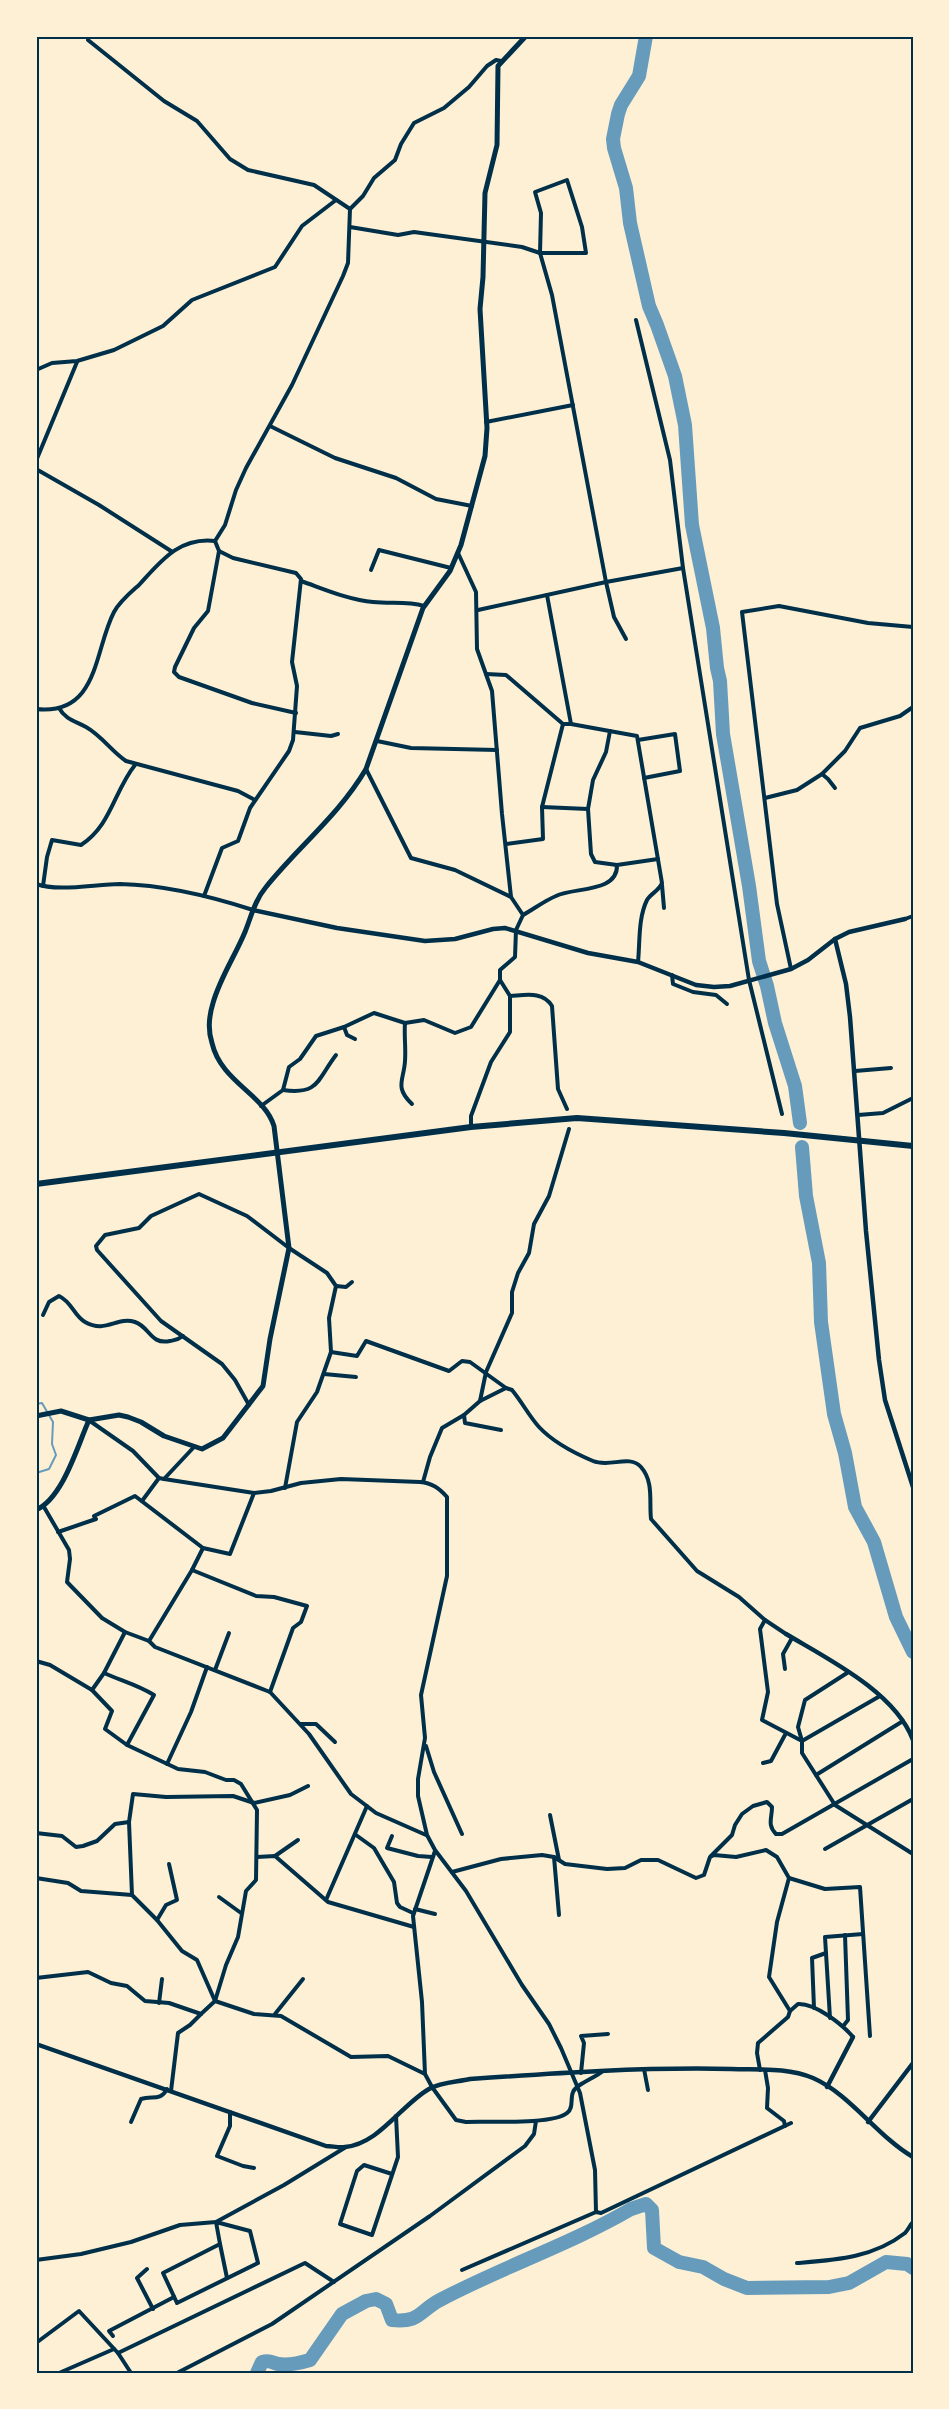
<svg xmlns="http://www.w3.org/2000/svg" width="949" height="2409" viewBox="0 0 949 2409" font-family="'Alegreya Sans',sans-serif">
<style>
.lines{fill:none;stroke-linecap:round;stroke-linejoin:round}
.stream{stroke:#669bbc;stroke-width:2}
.river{stroke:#669bbc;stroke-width:14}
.minor{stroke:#003049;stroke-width:4}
.tertiary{stroke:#003049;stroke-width:4.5}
.secondary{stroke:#003049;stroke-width:5}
.primary{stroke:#003049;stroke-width:6}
.neatline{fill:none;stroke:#003049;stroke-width:2}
</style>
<rect width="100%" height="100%" fill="#fdf0d5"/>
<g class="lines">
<path class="stream" d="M36,1404L42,1403L53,1422L52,1444L56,1455L49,1469L36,1473"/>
<g class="river">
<path d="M646,36L639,76L621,105L618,114L613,139L614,148L626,188L630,223L649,306L657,325L675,376L685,425L692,525L713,628L717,668L720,681L723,734L749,886L759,961L767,986L775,1023L795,1086L800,1123"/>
<path d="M802,1147L806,1196L819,1263L821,1322L834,1414L845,1453L855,1507L874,1542L896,1617L913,1652"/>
<path d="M257,2373L262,2362C270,2360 271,2362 278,2364C289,2366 300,2363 310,2360L342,2314L366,2301L376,2299L386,2304L392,2320C420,2323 419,2311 440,2300C502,2267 571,2244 631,2209L646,2204L652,2210L654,2248L679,2262L703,2267L724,2279L747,2288L829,2287L849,2283L886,2262L907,2264L913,2268"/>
</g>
<g class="minor">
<path d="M88,40L164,101L197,121L230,159L248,170L314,185L350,209"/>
<path d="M567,180L582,227L586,253H540L541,213L535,192Z"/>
<path d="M350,227L398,235L414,232L522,247L540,253L552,295L606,582L478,610"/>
<path d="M636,320L670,460L683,568L749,980L782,1114"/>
<path d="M36,370L52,363L77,361L114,350L163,326L192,300L275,267L302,226L336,200"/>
<path d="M486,422L573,405"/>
<path d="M270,426L335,458L396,478L436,499L472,506"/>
<path d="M36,461L77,362"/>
<path d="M36,469L99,505L171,551"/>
<path d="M215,541L225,525L236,490L246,468L292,385L343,276L348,263L350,209L363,196L374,178L395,160L401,144L414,123L444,108L469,87L487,66L496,60L501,61"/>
<path d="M219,551L208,611L194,628L175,667L174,672L179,677L252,703L296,713"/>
<path d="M458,553L476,592L477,649L492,691L502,814L511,897L523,915L516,930L515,957L500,970V980L510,996V1032L491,1062L471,1116V1127"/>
<path d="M371,570L379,550L451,568"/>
<path d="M301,581C324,589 349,600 373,602C391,604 407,601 424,606"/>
<path d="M626,639L614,617L606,582L683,568"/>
<path d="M486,674L506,675L563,724H571L547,595"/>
<path d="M59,708C65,719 75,721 86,727C102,736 111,751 126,761L238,791L255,800"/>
<path d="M36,709C99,716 94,650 114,612C120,601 130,593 139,585C161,561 179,537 215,541"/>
<path d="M571,724L637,736L662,883C659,891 651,893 647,900C638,918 640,943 638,962"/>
<path d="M295,732L331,736L338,734"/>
<path d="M638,740L675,734L680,771L644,778"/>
<path d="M377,741L411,748L497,750"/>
<path d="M366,769L411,858L455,870L511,897"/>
<path d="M822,774L828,779L835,788"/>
<path d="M765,798L797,790L822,774L845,751L860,728L900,716L913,707"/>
<path d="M542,807L588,809L593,780L606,752L610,731"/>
<path d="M588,809L591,854L595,862L617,865"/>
<path d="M506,844L543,839L542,807L563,724"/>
<path d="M36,884C58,892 96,884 120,884C165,885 210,896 253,910"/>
<path d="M662,885L664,908"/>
<path d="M43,886L47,857L52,840L81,845C111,826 114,791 135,765"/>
<path d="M204,896L222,848L238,841L250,808L289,751L293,740L297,686L292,662L301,579L296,573L233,558L219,551L215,541"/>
<path d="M523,915C534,909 544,901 556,896C574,887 618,893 617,865L658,859"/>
<path d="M905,919L913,916"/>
<path d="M791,969L777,904L742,612L779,606L868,623L913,627"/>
<path d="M672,975L673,984L693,992L716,995L727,1004"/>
<path d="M510,996C526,995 543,991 552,1006L558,1089L567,1109"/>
<path d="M405,1023C404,1036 406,1048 405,1061C404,1080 394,1087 412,1104"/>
<path d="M344,1027L347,1035L355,1039"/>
<path d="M855,1071L891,1068"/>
<path d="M283,1090C319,1095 317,1080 336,1055"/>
<path d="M261,1106L283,1090L289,1067L300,1059L316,1036L344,1027L374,1013L405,1023L424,1020L455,1033L471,1027L500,980"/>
<path d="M858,1115L883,1113L913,1098"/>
<path d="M336,1286L346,1287L352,1282"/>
<path d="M43,1315L49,1302L59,1296C72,1302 74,1316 85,1322C106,1334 117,1316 135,1322C150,1327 150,1345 170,1341C175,1340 178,1340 183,1336"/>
<path d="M331,1352L357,1356L366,1341L449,1371L462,1361L470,1362L506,1388"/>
<path d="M324,1374L356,1377"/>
<path d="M480,1401L486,1372L512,1313V1292L518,1273L529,1253L534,1224L549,1196L569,1129"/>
<path d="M249,1405L235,1380L222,1364L161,1321L97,1250L96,1246L105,1235L139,1228L151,1216L199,1194L247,1216L289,1248L327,1273L336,1286L329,1318L331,1352L317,1392L297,1422L285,1488"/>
<path d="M464,1415L465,1423L501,1430"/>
<path d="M90,1421L133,1451L159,1478L164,1479L254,1493L271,1491L301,1483L341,1479L420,1482C432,1483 439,1488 447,1497V1576L421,1695L425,1738L418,1779V1796L427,1835L435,1850L466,1891L522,1985L549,2024L561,2048L580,2093L595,2170L596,2212"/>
<path d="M164,1479L194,1447"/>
<path d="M423,1482L430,1457L442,1428L464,1415L480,1401L506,1388L512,1390C522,1402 529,1416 539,1427C553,1442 574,1453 593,1461C610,1468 629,1454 641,1467C654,1482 649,1501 651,1519L697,1571L739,1597L765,1620L786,1634"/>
<path d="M142,1501L159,1478"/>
<path d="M44,1507L69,1550L70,1559L67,1582L102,1618L125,1632L149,1641L155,1647L270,1692L309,1734L351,1794L376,1813L426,1835"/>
<path d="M94,1516L135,1496L203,1548L230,1554L254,1493"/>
<path d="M58,1532L96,1519"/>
<path d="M192,1570L256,1596L274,1597L307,1606L301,1622L293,1628L270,1692"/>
<path d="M765,1620L760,1629L768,1692L762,1720L802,1741L880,1696"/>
<path d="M149,1641L192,1570L203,1548"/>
<path d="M36,1661L50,1665L92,1690L112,1711L105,1729L127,1745L178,1769L205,1772L226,1780H234L241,1784L257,1810L256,1880L246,1891L238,1937L226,1965L215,2001L201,2014L169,2003L145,2001L127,1986L111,1983L88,1972L36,1978"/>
<path d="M785,1669L783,1654L792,1638"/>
<path d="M215,1670L229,1633"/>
<path d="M104,1673C122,1681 138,1685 154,1695L127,1745"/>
<path d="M847,1673L805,1700L798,1727L802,1741V1753L835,1805L913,1854"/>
<path d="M92,1690L104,1673L125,1632"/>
<path d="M301,1724H316L335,1742"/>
<path d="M426,1746L434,1772L462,1834"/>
<path d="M763,1763L771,1761L786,1733"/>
<path d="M167,1764L191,1712L207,1667"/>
<path d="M816,1775L903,1721"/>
<path d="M550,1815L559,1860"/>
<path d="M36,1833L62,1836L76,1847L83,1846L97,1841L115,1824L129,1822"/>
<path d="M356,1835L374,1848L394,1882L397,1903L400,1907L413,1913"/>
<path d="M392,1836L387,1848L418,1856L432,1857"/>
<path d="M825,1849L913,1799"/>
<path d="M435,1851L413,1916L422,2002L425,2074L432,2087L456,2120L466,2122C486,2121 553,2125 567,2113C574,2108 570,2099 573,2092C576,2084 595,2078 603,2071"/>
<path d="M275,1856L298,1840"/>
<path d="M711,1856L732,1835L735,1825L742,1814L753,1806L767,1802L772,1807C772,1818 767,1825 776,1834H782L913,1759"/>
<path d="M257,1857L275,1856L328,1902L414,1927"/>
<path d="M554,1857L559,1915"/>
<path d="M452,1872L501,1859L542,1855L554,1857L565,1864L607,1869L625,1868L641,1860H658L696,1878L704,1875L710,1857L714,1855L736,1857L766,1850L777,1857L789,1878L825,1889L860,1887L870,2036"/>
<path d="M36,1878L68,1883L81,1891L132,1895L157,1920L182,1951L197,1960L215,2001L254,2014L281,2016L351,2057L388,2056L425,2074"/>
<path d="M789,1878L777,1922L769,1977L790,2011"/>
<path d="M132,1895L129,1822L133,1794L166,1797L233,1796L254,1803L290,1795L308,1786"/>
<path d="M219,1897L241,1913"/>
<path d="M326,1900L367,1806"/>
<path d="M415,1909L435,1914"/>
<path d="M157,1920L166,1905L177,1900L169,1864"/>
<path d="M159,2003L162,1979"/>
<path d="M814,2008L812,1958L826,1953"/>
<path d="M275,2014L303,1979"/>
<path d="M830,2018L825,1937L863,1934"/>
<path d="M844,2025L848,2020L845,1935"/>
<path d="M644,2069L648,2090"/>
<path d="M760,2070L757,2053L758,2043L788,2017L790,2011L798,2004C815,2003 842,2024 853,2037"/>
<path d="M765,2070L768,2088L767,2108L784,2121L785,2126"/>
<path d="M581,2073L584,2043L581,2036L608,2034"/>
<path d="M171,2091L178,2033L190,2025L201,2014"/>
<path d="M230,2112V2126L217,2156L243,2166L254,2168"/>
<path d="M131,2122L141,2099C152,2095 160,2102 167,2089"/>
<path d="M392,2174L364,2165L357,2171L340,2224L372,2235L398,2157L396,2116"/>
<path d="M216,2222L250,2231L258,2263L177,2303L163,2273L220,2244Z"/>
<path d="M220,2244L227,2278"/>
<path d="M36,2260L81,2254L131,2242L180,2225L216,2222L284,2185L346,2147"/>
<path d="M797,2263C835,2260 873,2258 905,2233C908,2230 910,2225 913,2222"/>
<path d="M147,2269L137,2278L153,2309"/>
<path d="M462,2270L596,2212L601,2213L791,2123"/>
<path d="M113,2336L109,2331L174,2297"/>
<path d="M36,2343L79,2311L118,2353L131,2373"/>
<path d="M118,2353L305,2263L334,2282"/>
<path d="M59,2373L114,2349"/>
<path d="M177,2373L272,2324L430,2216L525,2146L534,2134L536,2121"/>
</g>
<g class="tertiary">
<path d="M253,910L337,928L425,941L455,939L493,929L505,928L588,953L638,962L696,985L714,987L730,986L791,969L808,960L835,939L849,932L905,919"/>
<path d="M835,939L846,984L850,1017L866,1231L879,1360L885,1400L913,1487"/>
<path d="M786,1634C828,1659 895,1692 913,1740"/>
<path d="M36,2044L326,2146C332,2146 339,2148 345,2147C379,2144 401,2105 429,2089C441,2082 457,2082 470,2079C557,2073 644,2067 731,2069C758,2070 787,2067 813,2078C850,2094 877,2136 913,2157"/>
<path d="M827,2087L853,2037"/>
<path d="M868,2122L913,2063"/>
</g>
<g class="secondary">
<path d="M36,1416L61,1411L89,1420"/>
<path d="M36,1510C63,1498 77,1447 89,1420L119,1415L128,1417L141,1422L164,1436L202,1449L223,1438L263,1386L270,1339L289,1248L274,1126C264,1094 221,1082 212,1043C208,1031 209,1016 213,1003C220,978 235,956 245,932C251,917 255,900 266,887C299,846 339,815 366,769L423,608L450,571L461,545L485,456L487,428L480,309L483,277L485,193L497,145L498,66L526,36"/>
</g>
<path class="primary" d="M36,1184L471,1127L577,1118L784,1133L913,1146"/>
</g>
<rect width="949" height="2409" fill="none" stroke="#fdf0d5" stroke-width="75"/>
<rect x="38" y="38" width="874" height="2334" class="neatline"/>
</svg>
